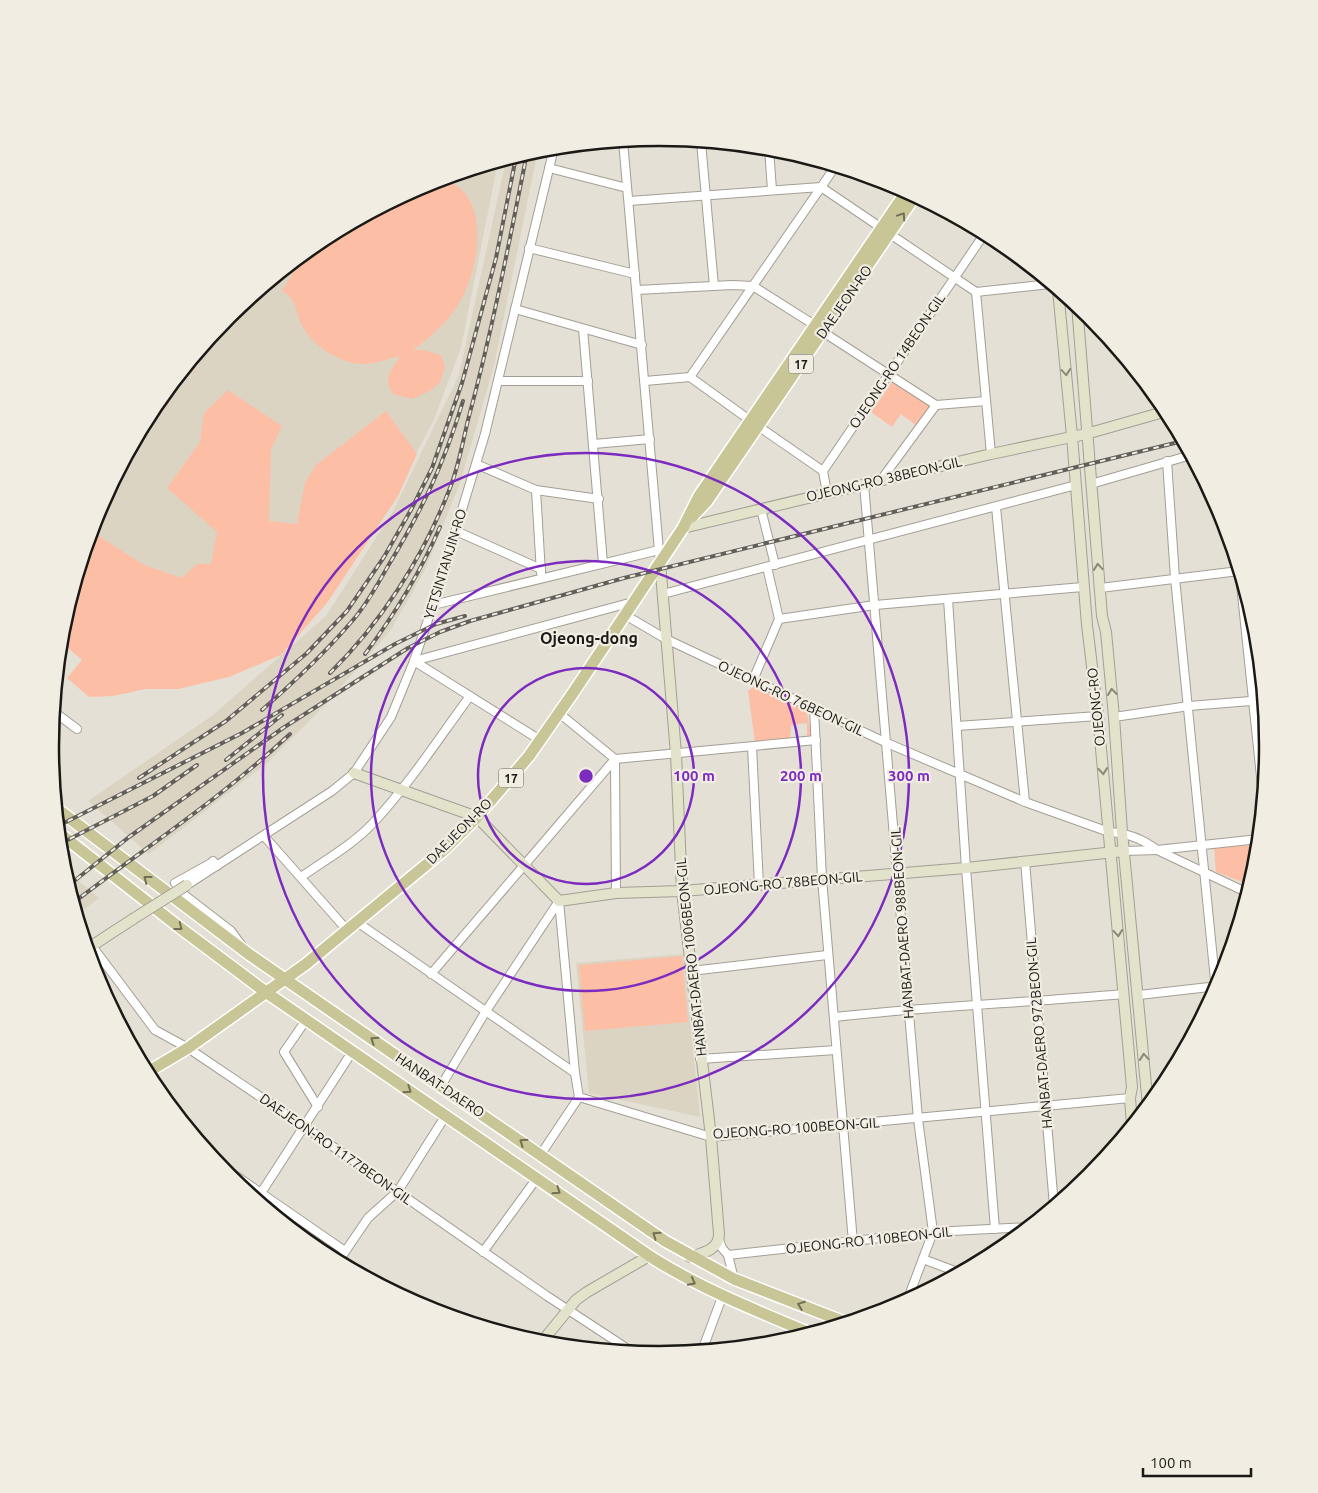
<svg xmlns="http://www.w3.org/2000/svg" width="1318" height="1493" viewBox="0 0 1318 1493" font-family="Ubuntu,sans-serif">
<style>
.built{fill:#dcd4c3}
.green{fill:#fcbfa5}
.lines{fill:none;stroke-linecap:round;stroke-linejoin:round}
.street-casing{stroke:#a49f95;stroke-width:10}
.secondary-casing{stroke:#a49f95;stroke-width:12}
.primary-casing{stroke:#fff;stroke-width:14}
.street{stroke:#fff;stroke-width:8}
.secondary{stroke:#e3e2ca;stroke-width:10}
.primary{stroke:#c8c596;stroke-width:11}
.rail-casing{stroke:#625f5a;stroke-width:4}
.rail{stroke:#f2ede3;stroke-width:2;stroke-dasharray:5.5;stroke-linecap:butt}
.secondary-bridge-casing{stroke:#a49f95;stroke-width:12;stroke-linecap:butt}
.secondary-bridge{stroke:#e3e2ca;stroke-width:10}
.oneway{stroke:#726f56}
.oneway2{stroke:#898879}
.ring{fill:none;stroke:#7b2cbf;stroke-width:2.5}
.labels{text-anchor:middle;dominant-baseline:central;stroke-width:4.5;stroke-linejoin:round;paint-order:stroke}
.shield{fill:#f2ede3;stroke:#5c5954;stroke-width:1}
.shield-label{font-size:12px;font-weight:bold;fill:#1b1916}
.street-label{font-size:14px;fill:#1b1916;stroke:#f2ede3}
.quarter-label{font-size:16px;font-weight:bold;fill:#1b1916;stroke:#f2ede3}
.rim{fill:none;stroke:#1b1916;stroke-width:2.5}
.centre{fill:#7b2cbf;stroke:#f2ede3;stroke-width:2.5}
.ring-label{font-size:15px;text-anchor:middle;font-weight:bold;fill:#7b2cbf;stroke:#f2ede3;stroke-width:4.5;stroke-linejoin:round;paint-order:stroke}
</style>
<rect width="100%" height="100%" fill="#e5e0d6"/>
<g class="built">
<path d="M538,150L494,366L460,483L425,570L391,630L326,704L266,764L149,854L88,801L213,715L326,616L393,511L459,375L506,160Z"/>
<path d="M498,162L461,348L433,422L385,512L84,660L62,627L96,513L153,408L229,316L321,240L426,184Z"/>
<path d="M63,868L99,898L77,915Z"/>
<path d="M683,954L700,1117L589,1093L576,963Z"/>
</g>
<g class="green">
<path d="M445,178C451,182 459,187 464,192C486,218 477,268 463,296C453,318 432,336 413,350H424L441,355L445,368L440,382L430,391L412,399L393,394C382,377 392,370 400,356C389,358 374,365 362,364C339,363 313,346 302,326C293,307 300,305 282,290L293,274L286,268L321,240L426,184Z"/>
<path d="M210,338L193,372L185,368H186Z"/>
<path d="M893,381L931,404L917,426L901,414L892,427L871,412Z"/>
<path d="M228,390L282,426L271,450L269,521L297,524L305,483L316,465L386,411L417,454L398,496L327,603L281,655L229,677L178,689H146L113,696L89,697L67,678L82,660L60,641L62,627L91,531L144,565L182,578L197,564H211L217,532L167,488L200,442L204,413Z"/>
<path d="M163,396L170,402L157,418L147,420L143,426Z"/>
<path d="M753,687L806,708L811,734L807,737V723L791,725L790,738L755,742L748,691Z"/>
<path d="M1258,845L1256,866L1250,885L1216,872L1214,847Z"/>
<path d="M682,956L688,1022L585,1031L579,965Z"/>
</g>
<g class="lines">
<g class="street-casing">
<g id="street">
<path d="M623,141L660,562"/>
<path d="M701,142L714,286"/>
<path d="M769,148L772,190"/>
<path d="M549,168L627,188"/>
<path d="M629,201L821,187L883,229"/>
<path d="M890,234L976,292L1050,284"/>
<path d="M529,248L635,274"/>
<path d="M637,290L732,285L753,286L816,326"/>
<path d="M976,292L991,454"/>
<path d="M515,309L642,345"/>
<path d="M583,329L603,563"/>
<path d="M823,332L936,405"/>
<path d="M690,377L751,421"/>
<path d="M498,381H588"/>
<path d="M645,381L690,377L835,167"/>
<path d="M936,405L986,401"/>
<path d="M758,426L823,471"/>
<path d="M594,444L650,439"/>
<path d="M1167,461L1175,578L1216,990"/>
<path d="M476,464L536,490L599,499"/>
<path d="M881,480L936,405"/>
<path d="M864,484L918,1119L933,1232L907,1301"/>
<path d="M1091,484L1191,455"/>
<path d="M536,490L541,573"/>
<path d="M827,493L823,471L985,233"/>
<path d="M996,507L1025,802"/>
<path d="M761,509L775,565"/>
<path d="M456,531L541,569"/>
<path d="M1240,575L1263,796"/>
<path d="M1100,588L1239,571"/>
<path d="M663,594L1076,485"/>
<path d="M948,599L966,868L995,1229"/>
<path d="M433,605L659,550"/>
<path d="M625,615L666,639L887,743L1025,802L1109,832C1127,833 1143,839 1157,850L1248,893"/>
<path d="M779,619L875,605L1083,587"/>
<path d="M414,661L633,602"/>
<path d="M414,661L540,740"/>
<path d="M753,680L779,619L767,567"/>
<path d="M814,708L822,879L853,1242"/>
<path d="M53,711L77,729"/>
<path d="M559,713L615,759L816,740"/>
<path d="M1114,717L1189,706L1263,700"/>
<path d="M957,726L1098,716"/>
<path d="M752,747L759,885"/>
<path d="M615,759L616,893"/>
<path d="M264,836L347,930"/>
<path d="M1124,851L1157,850L1259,839"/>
<path d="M1025,861L1054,1206"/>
<path d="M217,866L213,861L211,863L175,883L183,894L231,931L242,946"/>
<path d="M301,877C325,860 354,844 374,822C410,783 439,738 470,696"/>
<path d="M187,885L332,791L354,773L391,717L414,661L433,605L485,434L554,148"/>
<path d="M357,922L575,1073"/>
<path d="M92,946L155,1030L188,1048L305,1127L547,1296L634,1353"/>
<path d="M691,971L827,955"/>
<path d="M431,974L615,759"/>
<path d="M1139,995L1218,986"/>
<path d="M835,1017C931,1006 1027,1003 1123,994"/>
<path d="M306,1020L284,1052L318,1107"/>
<path d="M700,1059L836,1050"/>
<path d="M441,1086L486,1011L559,901"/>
<path d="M579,1097L711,1137L1130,1098"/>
<path d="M541,1154L579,1097L575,1073L559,901"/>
<path d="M216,1162L345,1251"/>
<path d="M261,1193L352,1052"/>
<path d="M719,1240L722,1248L728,1255L933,1232L1029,1227"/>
<path d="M483,1252L537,1178"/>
<path d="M728,1255L734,1279"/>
<path d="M923,1259L960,1273"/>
<path d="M338,1262L368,1218L398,1191L446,1115"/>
<path d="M702,1351L722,1297"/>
</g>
</g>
<g class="secondary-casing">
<g id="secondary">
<path d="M1058,290L1072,436L1087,625L1098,716L1132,1087L1130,1098L1132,1125"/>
<path d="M1077,305L1102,616L1106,632L1114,717L1122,832L1148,1106"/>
<path d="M683,528L991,454L1086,434L1167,411"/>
<path d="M660,562L676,754L682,891L711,1137L719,1234C719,1250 703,1253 690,1257"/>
<path d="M354,773L477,817L559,901L616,893L682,891L966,868L1124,851"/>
<path d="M87,949L133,919"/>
<path d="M540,1344L576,1300L587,1292L649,1256"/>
</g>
</g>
<g class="primary-casing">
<g id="primary">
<path d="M692,517L707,501L915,196"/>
<path d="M56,808L250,955L665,1241L734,1279L847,1323"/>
<path d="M58,832L179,927L267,993L654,1259C704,1290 757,1311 812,1334"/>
<path d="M146,1073L188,1048L306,964L444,850L477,817L529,756L573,693L683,528L699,496L906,192"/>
</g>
</g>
<use href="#street" class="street"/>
<use href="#secondary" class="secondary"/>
<use href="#primary" class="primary"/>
<g class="rail-casing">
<g id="rail">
<path d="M365,654C395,614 420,573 440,527"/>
<path d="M330,673C380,624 422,559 448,493C458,470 462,445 468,420C492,332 509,243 527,153"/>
<path d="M262,710C294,682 325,653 353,620C367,604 378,584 388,566C422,510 444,464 463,401"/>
<path d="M226,760L282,715"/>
<path d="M139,778L226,721L307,653L347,611L384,557L412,508L432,468L462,383L496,258L516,157"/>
<path d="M58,826L242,733L395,644L436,624L465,616"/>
<path d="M60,844L153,796L197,765"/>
<path d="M68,886L129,837L283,728L408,648L440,632L470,621L624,578L1183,441"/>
<path d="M73,903C146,847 223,797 290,734"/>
</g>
</g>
<use href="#rail" class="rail"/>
<g class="secondary-bridge-casing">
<path id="secondary-bridge" d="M133,919L187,885"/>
</g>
<use href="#secondary-bridge" class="secondary-bridge"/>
</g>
<defs><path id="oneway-chevron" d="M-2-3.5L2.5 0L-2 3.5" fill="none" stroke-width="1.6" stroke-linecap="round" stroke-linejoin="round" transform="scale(1.25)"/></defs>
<g class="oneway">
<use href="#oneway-chevron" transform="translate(902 216) rotate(-56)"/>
<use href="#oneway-chevron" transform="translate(147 879) rotate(-142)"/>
<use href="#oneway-chevron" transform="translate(179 927) rotate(38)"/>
<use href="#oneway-chevron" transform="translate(374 1040) rotate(-146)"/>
<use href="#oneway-chevron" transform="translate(408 1090) rotate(34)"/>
<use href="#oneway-chevron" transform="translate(523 1142) rotate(-146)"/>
<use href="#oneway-chevron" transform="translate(557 1191) rotate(35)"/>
<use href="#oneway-chevron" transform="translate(656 1235) rotate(-145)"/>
<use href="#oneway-chevron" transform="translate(692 1282) rotate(28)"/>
<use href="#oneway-chevron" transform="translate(801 1305) rotate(-159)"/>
</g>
<g class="oneway2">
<use href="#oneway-chevron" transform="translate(1066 372) rotate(85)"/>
<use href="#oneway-chevron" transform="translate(1098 567) rotate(-95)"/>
<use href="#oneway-chevron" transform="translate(1112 692) rotate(-96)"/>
<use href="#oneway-chevron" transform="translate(1103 771) rotate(85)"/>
<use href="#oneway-chevron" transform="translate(1118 933) rotate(85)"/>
<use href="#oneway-chevron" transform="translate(1144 1057) rotate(-95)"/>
</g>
<g class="ring">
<circle cx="586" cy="776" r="108"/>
<circle cx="586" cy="776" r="215"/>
<circle cx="586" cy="776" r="323"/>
</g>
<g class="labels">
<g class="shield">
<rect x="788.5" y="354.5" width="25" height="19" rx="4"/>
<rect x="498.5" y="768.5" width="25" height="19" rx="4"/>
</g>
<g class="shield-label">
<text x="801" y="364">17</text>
<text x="511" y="778">17</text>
</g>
<g class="street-label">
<text transform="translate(844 302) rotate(-55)">DAEJEON-RO</text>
<text transform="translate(897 361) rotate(-56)">OJEONG-RO 14BEON-GIL</text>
<text transform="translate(884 479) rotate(-13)">OJEONG-RO 38BEON-GIL</text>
<text transform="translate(445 564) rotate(-73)">YETSINTANJIN-RO</text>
<text transform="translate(791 698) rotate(25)">OJEONG-RO 76BEON-GIL</text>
<text transform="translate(1096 707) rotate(-96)">OJEONG-RO</text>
<text transform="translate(459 831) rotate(-45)">DAEJEON-RO</text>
<text transform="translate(783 883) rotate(-5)">OJEONG-RO 78BEON-GIL</text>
<text transform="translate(902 923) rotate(-94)">HANBAT-DAERO 988BEON-GIL</text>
<text transform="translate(691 957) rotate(-96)">HANBAT-DAERO 1006BEON-GIL</text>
<text transform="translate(1039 1033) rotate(-95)">HANBAT-DAERO 972BEON-GIL</text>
<text transform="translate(440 1085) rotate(34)">HANBAT-DAERO</text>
<text transform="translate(796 1128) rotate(-4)">OJEONG-RO 100BEON-GIL</text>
<text transform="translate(336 1149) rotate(35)">DAEJEON-RO 1177BEON-GIL</text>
<text transform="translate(869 1240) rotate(-6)">OJEONG-RO 110BEON-GIL</text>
</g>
<g class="quarter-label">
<text x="589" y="638">Ojeong-dong</text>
</g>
</g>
<path d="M0 0H1318V1493H0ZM59 746a600 600 0 1 1 1200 0a600 600 0 1 1-1200 0Z" fill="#f2ede3" fill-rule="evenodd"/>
<path class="rim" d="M59 746a600 600 0 1 1 1200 0a600 600 0 1 1-1200 0Z"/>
<circle cx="586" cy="776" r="8" class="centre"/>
<g class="ring-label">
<text x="694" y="781">100 m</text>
<text x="801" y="781">200 m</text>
<text x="909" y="781">300 m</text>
</g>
<path d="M1143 1468v8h108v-8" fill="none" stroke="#1b1916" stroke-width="2.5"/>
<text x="1150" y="1468" font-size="15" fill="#1b1916" stroke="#f2ede3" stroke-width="4" paint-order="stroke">100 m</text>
</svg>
